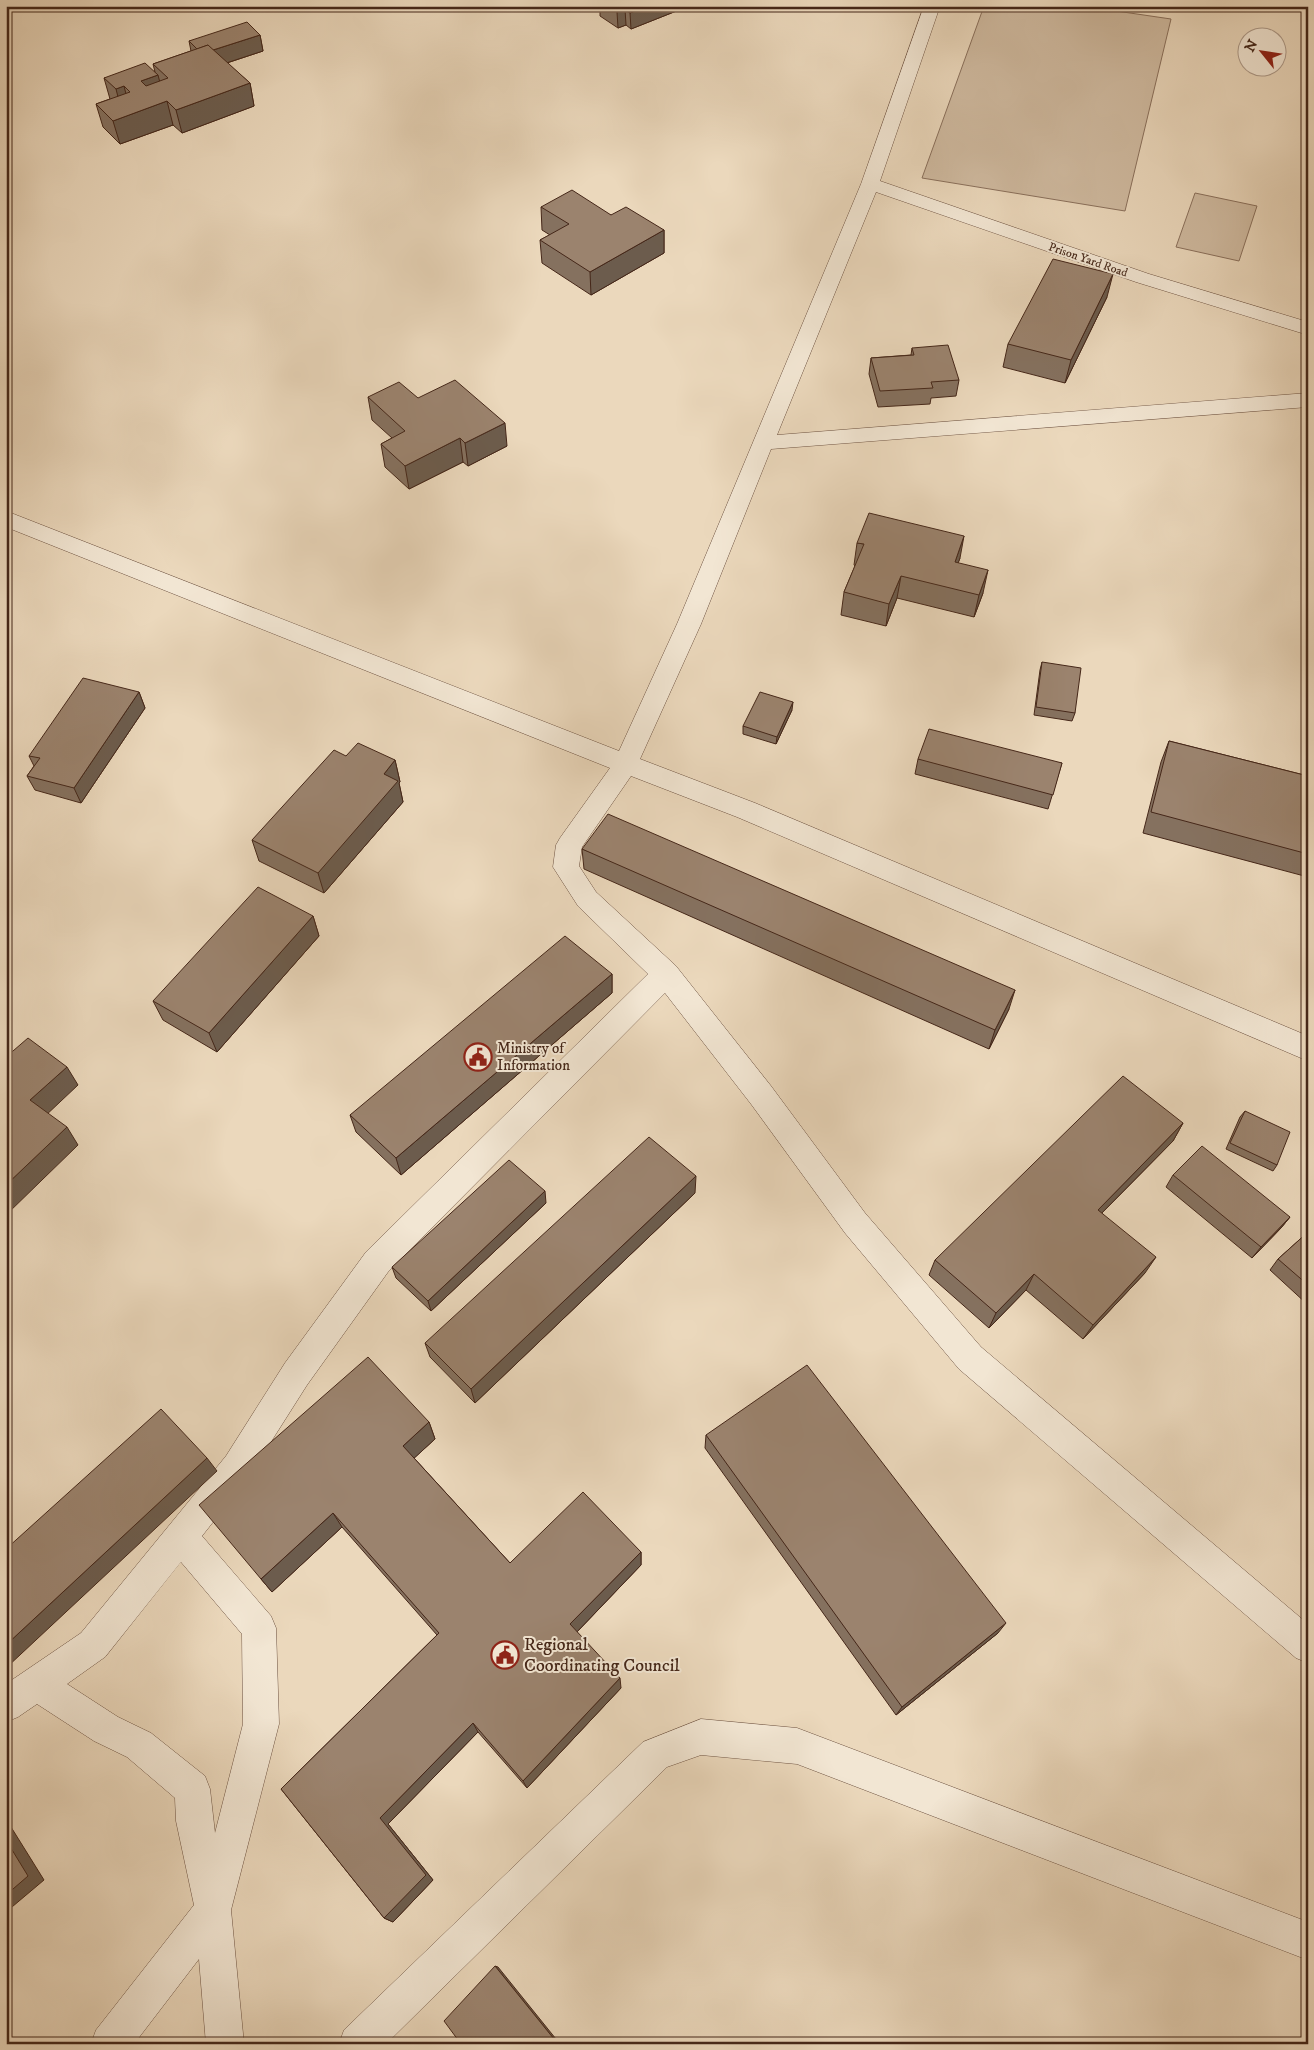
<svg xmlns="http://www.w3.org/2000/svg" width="1314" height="2050" viewBox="0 0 1314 2050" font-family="'IM FELL DW Pica',serif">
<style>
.green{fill:#cfbaa0;stroke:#8a705c}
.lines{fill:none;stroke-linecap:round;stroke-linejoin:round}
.minor-casing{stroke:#6e5342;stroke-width:1}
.minor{fill:#f2e6d3;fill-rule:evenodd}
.wall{fill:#85715f;stroke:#452719}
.shaded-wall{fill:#6c5c4d;stroke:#452719}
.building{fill:#9b836e;stroke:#452719}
.labels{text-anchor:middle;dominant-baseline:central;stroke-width:4;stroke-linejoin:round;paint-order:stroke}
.far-street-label{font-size:12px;fill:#452719;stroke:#f2e6d3}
.poi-label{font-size:15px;fill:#452719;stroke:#f2e6d3;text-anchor:start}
.near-poi-label{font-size:18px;fill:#452719;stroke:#f2e6d3;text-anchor:start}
</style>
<rect width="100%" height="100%" fill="#ebd8bc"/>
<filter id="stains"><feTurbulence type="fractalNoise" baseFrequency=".004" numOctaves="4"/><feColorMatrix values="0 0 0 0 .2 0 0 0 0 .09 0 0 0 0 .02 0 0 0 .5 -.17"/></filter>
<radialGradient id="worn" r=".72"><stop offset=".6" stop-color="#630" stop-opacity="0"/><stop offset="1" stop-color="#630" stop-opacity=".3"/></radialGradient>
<g class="green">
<path d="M984,6H1082L1171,19L1125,211L922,178Z"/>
<path d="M1195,193L1257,206L1239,261L1176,247Z"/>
</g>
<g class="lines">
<g class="minor-casing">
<g id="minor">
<path d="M924,6H940L880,181L1149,274L1308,322V335L1136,282L876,192L777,435L1308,393V407L771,449L701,624L640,759L755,803L1308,1036V1061L737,817L631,776L582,847L579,866L596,892L676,966L771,1086L865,1213L981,1347L1308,1624V1663L1296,1658L959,1369L845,1233L751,1104L665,993L388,1272L307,1385L248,1478L202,1536L271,1616L276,1628L279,1724L231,1910L244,2044H206L199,1959L134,2044H91L96,2030L194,1905L176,1821L175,1798L127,1757L94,1741L37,1704L18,1717L6,1722V1684L81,1633L226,1456L285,1363L366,1252L648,974L578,906L553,867L556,845L560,838L610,768L6,527V511L619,751L677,624L861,184ZM181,1562L242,1634L243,1724L215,1833L210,1789L205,1776L151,1733L118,1717L67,1684L105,1657Z"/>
<path d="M701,1719L797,1728L1308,1922V1960L797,1764L701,1755L667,1767L386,2044H339L344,2030L643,1742Z"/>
</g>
</g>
<use href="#minor" class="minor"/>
</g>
<g class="wall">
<path d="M600,6H689L631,29L626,25L618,28L600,16Z"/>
<path d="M260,35L263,51L227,63L250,83L254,106L182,133L173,125L120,144L103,127L96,104L110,99L104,78L155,72L153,64L191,51L189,41Z"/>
<path d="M541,207L611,215L664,230V253L591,295L542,263L540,240L550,235L542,230Z"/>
<path d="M1107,297L1065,383L1003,367L1008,344Z"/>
<path d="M912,348L959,380L956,396L931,398L930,404L878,407L869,374L871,358L911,355Z"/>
<path d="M368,397L507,446L468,466L463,462L409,489L385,467L381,444L392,438L372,420Z"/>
<path d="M857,543L960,558L958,563L983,593L974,617L897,598L886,626L841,615L844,592L855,566L854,565Z"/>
<path d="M1042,662L1075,713L1072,721L1034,715L1040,670Z"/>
<path d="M139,692L145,708L81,803L35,790L27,776L34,766L29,756Z"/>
<path d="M792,710L776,744L743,734V726Z"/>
<path d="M1169,741L1308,776V877L1143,833L1161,762Z"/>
<path d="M346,756L395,760L400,782L399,783L403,802L324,893L259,861L252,840Z"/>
<path d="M918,759L1062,763L1048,809L915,774Z"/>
<path d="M582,849L1009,1009L989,1049L584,869Z"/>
<path d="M313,916L319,936L217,1052L163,1020L153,1001Z"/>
<path d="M612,974V993L401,1175L356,1132L350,1115Z"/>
<path d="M1245,1111L1277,1165L1273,1171L1226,1149L1240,1117Z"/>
<path d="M1183,1123L1173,1141L1102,1213L1145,1273L1083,1339L1026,1290L989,1328L929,1275L935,1260Z"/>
<path d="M1173,1175L1290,1217L1281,1228L1252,1258L1166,1187Z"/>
<path d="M695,1193L475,1403L430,1357L425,1343Z"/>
<path d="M546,1203L431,1311L396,1278L392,1267Z"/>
<path d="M1308,1232V1305L1270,1270L1278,1259Z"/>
<path d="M429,1422L435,1439L414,1458L510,1563L641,1552V1565L577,1632L621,1688L527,1788L478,1732L388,1824L433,1880L393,1922L384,1918L281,1789L437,1635L342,1527L272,1592L261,1579Z"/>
<path d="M706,1435L998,1633L896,1715L705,1448Z"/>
</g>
<g class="shaded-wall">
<path d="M647,6H689L631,29L630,13Z"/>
<path d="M625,9L626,25L618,28L617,12Z"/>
<path d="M260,35L263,51L205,70L201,54Z"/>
<path d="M158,75L164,98L147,104L141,81Z"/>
<path d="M250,83L254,106L182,133L176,110Z"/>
<path d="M124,86L130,110L122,113L116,89Z"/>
<path d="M167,101L173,125L120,144L113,121Z"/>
<path d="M664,230V253L591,295L590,272Z"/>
<path d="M1113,274L1107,297L1065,383L1071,360Z"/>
<path d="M505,423L507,446L468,466L465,443Z"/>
<path d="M460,438L463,462L409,489L405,466Z"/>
<path d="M964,536L960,558L950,585L955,562Z"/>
<path d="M988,570L983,593L974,617L979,595Z"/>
<path d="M901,576L897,598L886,626L889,604Z"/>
<path d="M139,692L145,708L81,803L74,788Z"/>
<path d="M793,702L792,710L776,744L777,737Z"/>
<path d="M395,760L400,782L399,783L403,802L324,893L318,873L384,774Z"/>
<path d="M313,916L319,936L217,1052L209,1033Z"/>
<path d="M612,974V993L401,1175L396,1158Z"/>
<path d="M1015,990L1009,1009L989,1049L995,1030Z"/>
<path d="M67,1067L78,1085L43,1118L30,1100Z"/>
<path d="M1183,1123L1173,1141L1089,1226L1098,1210Z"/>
<path d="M67,1127L78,1145L6,1215V1185Z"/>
<path d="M696,1176L695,1193L475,1403L471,1389Z"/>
<path d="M545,1191L546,1203L431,1311L428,1301Z"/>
<path d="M1290,1217L1281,1228L1252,1258L1261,1247Z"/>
<path d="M1156,1257L1145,1273L1083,1339L1093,1325Z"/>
<path d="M1034,1274L1026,1290L989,1328L996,1313Z"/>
<path d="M429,1422L435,1439L410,1462L403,1446Z"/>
<path d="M207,1458L217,1471L6,1668V1645Z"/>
<path d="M333,1513L342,1527L272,1592L261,1579Z"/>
<path d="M641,1552V1565L573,1636L570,1624Z"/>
<path d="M1006,1623L998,1633L896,1715L902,1707Z"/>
<path d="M620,1678L621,1688L527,1788L523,1781Z"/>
<path d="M473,1723L478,1732L388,1824L433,1880L393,1922L384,1918L380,1818Z"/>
<path d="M6,1819L44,1880L6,1912Z"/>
<path d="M495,1966L498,1967L560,2044H558Z"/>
</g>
<g class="building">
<path d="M608,6H647L630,13L625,9L617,12Z"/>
<path d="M247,22L260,35L213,50L208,45L197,49L189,41Z"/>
<path d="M208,45L250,83L176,110L167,101L113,121L96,104L130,92L124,86L116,89L104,78L145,63L158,75L141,81L146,86L168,78L153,64Z"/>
<path d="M572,190L611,215L626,207L664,230L590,272L540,240L569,224L541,207Z"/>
<path d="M1053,259L1113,274L1071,360L1008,344Z"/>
<path d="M948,345L959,380L931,382L933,388L880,391L871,358L914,355L912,348Z"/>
<path d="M455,380L505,423L465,443L460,438L405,466L381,444L405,431L368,397L399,382L418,398Z"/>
<path d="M869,513L964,536L955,562L988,570L979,595L901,576L889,604L844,592L864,544L857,543Z"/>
<path d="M1042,662L1081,668L1075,713L1036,707Z"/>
<path d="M83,678L139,692L74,788L27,776L40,758L29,756Z"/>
<path d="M760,692L793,702L777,737L743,726Z"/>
<path d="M929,729L1062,763L1053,795L918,759Z"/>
<path d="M1169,741L1308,776V854L1151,812Z"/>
<path d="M358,743L395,760L384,774L398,781L318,873L252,840L334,750L346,756Z"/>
<path d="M608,814L1015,990L995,1030L582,849Z"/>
<path d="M258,887L313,916L209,1033L153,1001Z"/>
<path d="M565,936L612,974L396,1158L350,1115Z"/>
<path d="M28,1038L67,1067L30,1100L67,1127L6,1185V1057Z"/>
<path d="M1123,1076L1183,1123L1098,1210L1156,1257L1093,1325L1034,1274L996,1313L935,1260Z"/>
<path d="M1245,1111L1290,1132L1277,1165L1230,1143Z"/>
<path d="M649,1137L696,1176L471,1389L425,1343Z"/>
<path d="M1202,1146L1290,1217L1261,1247L1173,1175Z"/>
<path d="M509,1160L545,1191L428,1301L392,1267Z"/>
<path d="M1308,1232V1285L1278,1259Z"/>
<path d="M368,1357L429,1422L403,1446L510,1563L583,1492L641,1552L570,1624L620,1678L523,1781L473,1723L380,1818L426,1875L384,1918L281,1789L439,1633L333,1513L261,1579L199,1505Z"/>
<path d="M807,1365L1006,1623L902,1707L706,1435Z"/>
<path d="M161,1409L207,1458L6,1645V1549Z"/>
<path d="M6,1840L28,1876L6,1895Z"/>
<path d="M495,1966L558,2044H461L444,2021Z"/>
</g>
<defs>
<g id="civic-ring" transform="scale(1.4375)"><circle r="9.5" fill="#f2e6d3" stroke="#8f2418" stroke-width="1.5"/><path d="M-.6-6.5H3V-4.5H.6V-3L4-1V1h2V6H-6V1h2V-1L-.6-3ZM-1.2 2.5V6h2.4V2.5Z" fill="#8f2418"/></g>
</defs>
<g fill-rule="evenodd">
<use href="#civic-ring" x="478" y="1057"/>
<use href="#civic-ring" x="505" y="1655"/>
</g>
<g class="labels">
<g class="far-street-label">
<text transform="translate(1088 260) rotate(19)">Prison Yard Road</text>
</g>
<g class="poi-label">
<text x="497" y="1048">Ministry of<tspan x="497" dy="17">Information</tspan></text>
</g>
<g class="near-poi-label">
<text x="524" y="1645">Regional<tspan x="524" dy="21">Coordinating Council</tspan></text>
</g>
</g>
<rect width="1314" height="2050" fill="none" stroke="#ebd8bc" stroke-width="25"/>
<rect x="8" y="8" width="1299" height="2035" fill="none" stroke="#452719" stroke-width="2.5"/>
<rect x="12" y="12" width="1289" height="2025" fill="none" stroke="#452719"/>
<g transform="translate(1262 52) rotate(300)"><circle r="24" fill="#f2e6d3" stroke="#ad9a89"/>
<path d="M0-4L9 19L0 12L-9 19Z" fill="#8f2418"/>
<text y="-8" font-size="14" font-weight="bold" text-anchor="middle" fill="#452719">N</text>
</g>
<rect width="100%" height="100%" filter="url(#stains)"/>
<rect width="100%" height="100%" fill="url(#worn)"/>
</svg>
